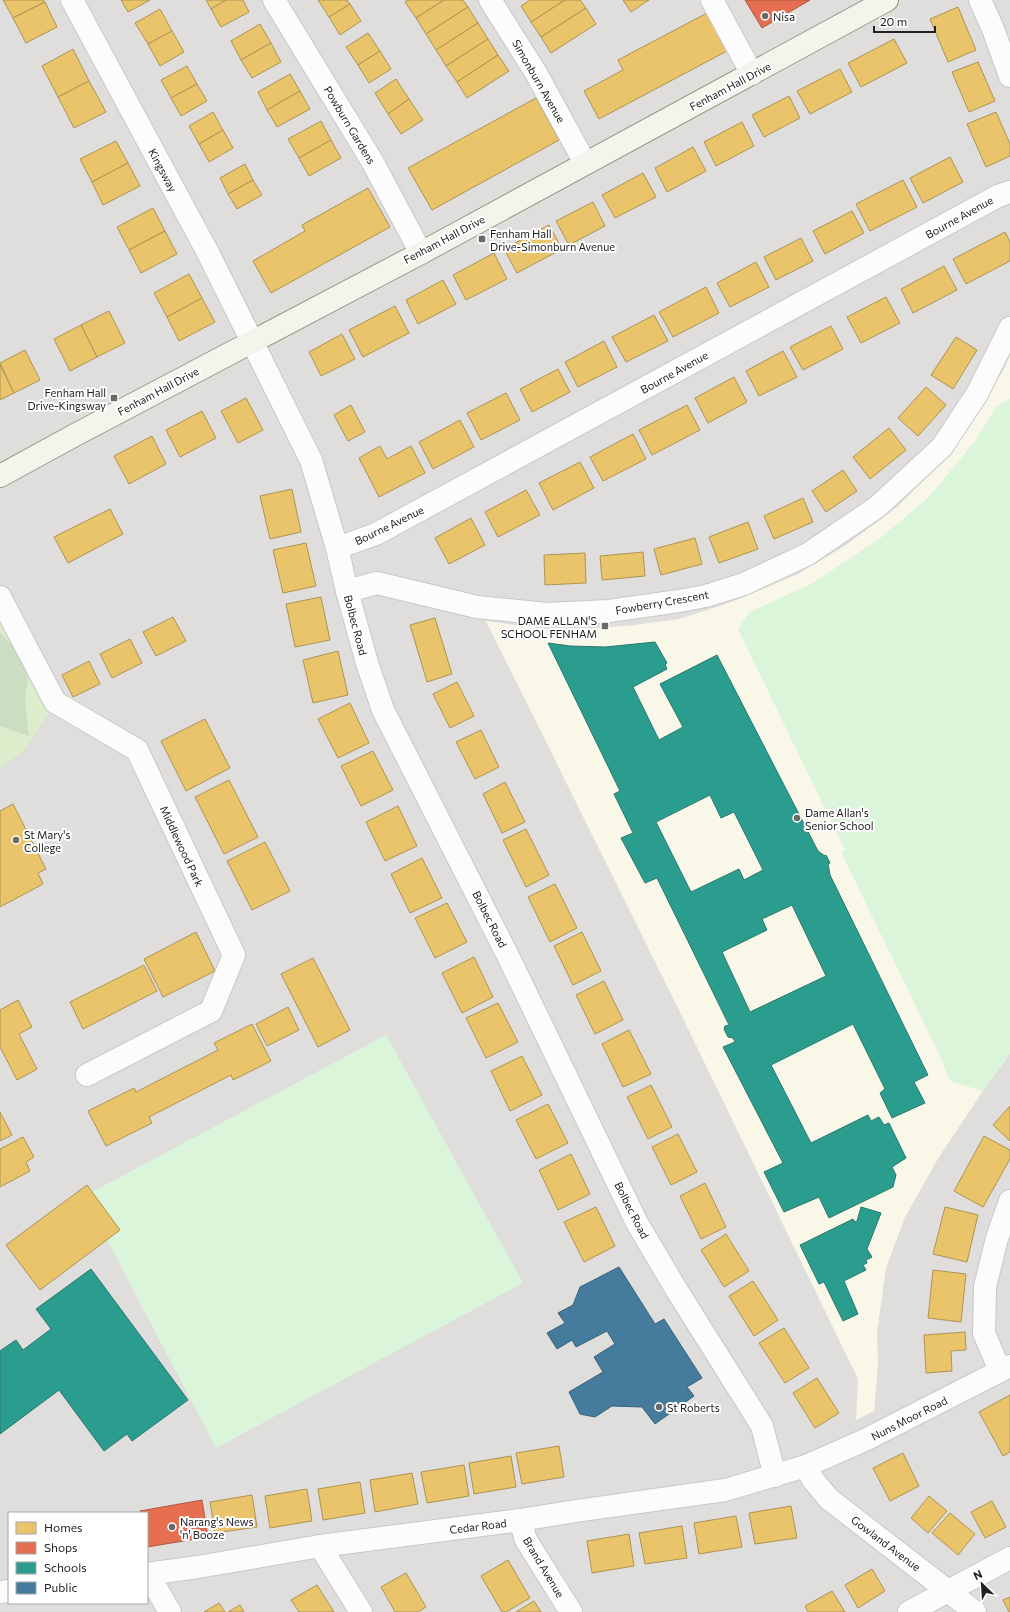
<svg xmlns="http://www.w3.org/2000/svg" width="1010" height="1612" viewBox="0 0 1010 1612" font-family="Commissioner,sans-serif">
<style>
.residential{fill:#dfdedc;fill-rule:evenodd}
.education{fill:#f8f7e8}
.religious{fill:#dededc}
.grass{fill:#ddeccb}
.forest{fill:#cbdec1}
.park{fill:#daf5da}
.homes{fill:#e9c46a;stroke:#ad9354}
.shops{fill:#e76f51;stroke:#ac5843}
.schools{fill:#2a9d8f;stroke:#28786e;fill-rule:evenodd}
.public{fill:#457b9d;stroke:#3a6078}
.lines{fill:none;stroke-linecap:round;stroke-linejoin:round}
.street-casing{stroke:#c9c8c7;stroke-width:24}
.secondary-casing{stroke:#999a82;stroke-width:24}
.street{stroke:#fdfcfc;stroke-width:22}
.secondary{stroke:#f4f4ed;stroke-width:22}
.poi-dot{fill:#6a6968;stroke:#fff;stroke-width:1.5}
.labels{text-anchor:middle;dominant-baseline:central;stroke-width:4;stroke-linejoin:round;paint-order:stroke}
.poi-label{font-size:11px;fill:#222;stroke:#fff;text-anchor:start}
.street-label{font-size:11px;fill:#222;stroke:#fff}
</style>
<rect width="100%" height="100%" fill="#f0eeeb"/>
<path class="residential" d="M0,0H1010V1612H0ZM9,1513H147V1603H9Z"/>
<path class="education" d="M1010,355V1053L983,1091L939,1157L905,1217L886,1268L877,1333L878,1365L874,1411L856,1420L858,1379L676,1004L486,621L562,631L635,625L679,619L729,603L796,575L846,545L897,507L937,467L977,414L1005,367Z"/>
<path class="religious" d="M625,1250L744,1431L746,1443L741,1453L724,1466L566,1491L559,1446L524,1312Z"/>
<path class="grass" d="M0,625L49,712L24,751L0,768Z"/>
<path class="forest" d="M0,633L12,645L28,674L25,702L29,736L0,726Z"/>
<g class="park">
<path d="M1010,399V1053L983,1091L953,1082L948,1077L942,1060L841,852L845,850L738,629L750,612L811,584L878,540L929,497L975,441L997,406Z"/>
<path d="M386,1035L523,1283L216,1448L107,1240L120,1230L92,1192Z"/>
</g>
<g class="homes">
<path d="M3,0H43L45,2L13,18Z"/>
<path d="M121,0H150L128,12Z"/>
<path d="M206,0H226L211,9Z"/>
<path d="M226,0H243L249,12L221,27L211,9Z"/>
<path d="M318,0H347L350,4L329,17Z"/>
<path d="M408,0H444L416,18L405,2Z"/>
<path d="M444,0H463L468,7L426,34L416,18Z"/>
<path d="M530,0H565L531,22L521,6Z"/>
<path d="M565,0H580L586,8L541,37L531,22Z"/>
<path d="M623,0H649L631,12Z"/>
<path d="M45,2L57,27L26,43L13,18Z"/>
<path d="M350,4L361,21L340,35L329,17Z"/>
<path d="M468,7L478,23L436,50L426,34Z"/>
<path d="M958,7L976,50L948,62L930,19Z"/>
<path d="M586,8L596,24L551,53L541,37Z"/>
<path d="M160,9L172,31L148,44L135,23Z"/>
<path d="M707,13L727,51L599,119L584,91L623,70L618,60Z"/>
<path d="M478,23L488,39L446,66L436,50Z"/>
<path d="M260,24L271,43L241,60L231,41Z"/>
<path d="M172,31L184,52L160,66L148,44Z"/>
<path d="M368,33L380,51L358,65L346,47Z"/>
<path d="M488,39L498,55L457,82L446,66Z"/>
<path d="M894,39L907,63L861,87L848,63Z"/>
<path d="M271,43L281,62L252,78L241,60Z"/>
<path d="M73,49L89,81L58,97L42,66Z"/>
<path d="M380,51L391,69L369,83L358,65Z"/>
<path d="M498,55L509,71L467,98L457,82Z"/>
<path d="M978,62L995,101L969,112L952,72Z"/>
<path d="M187,66L197,84L171,98L161,80Z"/>
<path d="M840,69L852,92L810,114L797,91Z"/>
<path d="M290,74L300,91L267,110L258,92Z"/>
<path d="M396,79L409,99L388,114L375,93Z"/>
<path d="M89,81L106,112L74,128L58,97Z"/>
<path d="M197,84L207,101L181,116L171,98Z"/>
<path d="M300,91L310,109L277,127L267,110Z"/>
<path d="M789,96L800,118L764,137L752,115Z"/>
<path d="M536,98L559,140L432,210L408,168Z"/>
<path d="M409,99L423,120L401,134L388,114Z"/>
<path d="M213,112L223,130L199,144L189,126Z"/>
<path d="M996,112L1010,144V156L986,167L967,124Z"/>
<path d="M321,121L331,140L299,158L288,139Z"/>
<path d="M742,122L754,146L716,166L704,142Z"/>
<path d="M223,130L233,148L209,162L199,144Z"/>
<path d="M331,140L341,158L309,176L299,158Z"/>
<path d="M116,141L128,163L92,182L80,159Z"/>
<path d="M693,147L706,171L667,192L655,168Z"/>
<path d="M950,157L963,182L923,203L910,178Z"/>
<path d="M128,163L140,186L103,205L92,182Z"/>
<path d="M245,164L253,180L228,194L220,178Z"/>
<path d="M643,173L656,197L615,218L602,195Z"/>
<path d="M253,180L262,195L237,209L228,194Z"/>
<path d="M903,180L917,207L870,231L856,204Z"/>
<path d="M368,188L390,227L271,293L253,261L305,231L302,225Z"/>
<path d="M593,202L605,226L569,245L556,221Z"/>
<path d="M153,208L165,231L129,250L117,227Z"/>
<path d="M852,211L864,233L825,254L813,231Z"/>
<path d="M549,225L562,249L517,273L504,249Z"/>
<path d="M165,231L177,254L141,273L129,250Z"/>
<path d="M1005,232L1010,242V261L966,284L953,259Z"/>
<path d="M801,238L813,261L776,280L764,257Z"/>
<path d="M494,253L507,279L466,300L453,275Z"/>
<path d="M756,262L769,287L730,307L717,283Z"/>
<path d="M944,266L957,290L913,313L901,289Z"/>
<path d="M189,274L202,298L167,317L154,293Z"/>
<path d="M443,280L456,304L418,324L406,300Z"/>
<path d="M706,287L719,313L673,337L659,312Z"/>
<path d="M886,297L900,323L861,343L847,317Z"/>
<path d="M202,298L215,322L179,341L167,317Z"/>
<path d="M395,306L409,333L363,357L349,330Z"/>
<path d="M109,311L125,343L97,357L81,325Z"/>
<path d="M654,315L668,341L626,362L612,337Z"/>
<path d="M81,325L97,357L70,371L54,339Z"/>
<path d="M831,326L843,349L803,370L790,347Z"/>
<path d="M342,334L355,359L321,376L309,352Z"/>
<path d="M956,337L977,350L953,389L931,375Z"/>
<path d="M604,341L617,367L578,387L565,362Z"/>
<path d="M25,350L40,380L14,393L0,363Z"/>
<path d="M783,351L797,377L759,396L746,371Z"/>
<path d="M0,365L14,393L0,400Z"/>
<path d="M558,369L570,392L532,412L520,389Z"/>
<path d="M734,377L747,402L708,423L695,398Z"/>
<path d="M926,387L946,405L918,436L898,418Z"/>
<path d="M506,393L520,420L481,440L467,413Z"/>
<path d="M246,398L263,430L238,443L221,411Z"/>
<path d="M351,405L365,432L348,441L334,415Z"/>
<path d="M687,405L700,430L652,455L639,430Z"/>
<path d="M202,411L216,438L180,457L166,430Z"/>
<path d="M460,420L474,447L433,469L419,442Z"/>
<path d="M889,428L906,450L870,479L853,457Z"/>
<path d="M633,434L646,459L603,481L590,457Z"/>
<path d="M152,436L166,464L129,484L114,456Z"/>
<path d="M380,446L387,459L411,446L425,473L379,497L359,458Z"/>
<path d="M580,462L594,488L553,510L539,483Z"/>
<path d="M843,470L857,491L826,512L812,491Z"/>
<path d="M292,489L301,532L270,539L260,496Z"/>
<path d="M526,490L540,515L498,537L485,512Z"/>
<path d="M803,498L813,522L774,539L764,516Z"/>
<path d="M110,509L123,534L68,563L54,537Z"/>
<path d="M471,518L485,545L449,564L435,538Z"/>
<path d="M748,522L758,549L719,563L709,537Z"/>
<path d="M695,538L702,564L661,575L654,549Z"/>
<path d="M306,543L316,586L283,593L273,550Z"/>
<path d="M643,552L645,576L602,580L600,556Z"/>
<path d="M585,553L586,583L545,585L544,555Z"/>
<path d="M321,597L330,640L295,647L286,604Z"/>
<path d="M173,617L186,641L156,656L143,632Z"/>
<path d="M435,618L452,674L427,682L410,625Z"/>
<path d="M130,639L142,663L112,678L100,654Z"/>
<path d="M338,651L348,695L313,703L303,660Z"/>
<path d="M89,661L100,684L73,697L62,675Z"/>
<path d="M457,682L474,716L450,728L433,694Z"/>
<path d="M350,703L369,743L338,758L318,719Z"/>
<path d="M205,719L230,768L186,791L161,741Z"/>
<path d="M481,730L499,767L475,779L456,742Z"/>
<path d="M373,751L393,790L361,806L341,766Z"/>
<path d="M229,780L258,837L224,854L195,797Z"/>
<path d="M505,782L525,822L502,833L483,794Z"/>
<path d="M13,804L46,869L38,873L43,884L0,907V811Z"/>
<path d="M398,806L417,846L385,861L366,822Z"/>
<path d="M526,829L549,875L526,887L503,840Z"/>
<path d="M265,842L290,891L252,910L227,861Z"/>
<path d="M422,858L442,898L410,913L391,874Z"/>
<path d="M555,884L577,928L550,942L528,897Z"/>
<path d="M447,903L467,942L435,958L415,918Z"/>
<path d="M196,932L215,971L163,997L144,959Z"/>
<path d="M582,932L601,971L573,985L554,946Z"/>
<path d="M474,957L493,997L462,1013L442,973Z"/>
<path d="M313,958L350,1030L318,1047L281,974Z"/>
<path d="M144,965L157,991L83,1029L70,1002Z"/>
<path d="M604,981L623,1020L595,1034L576,995Z"/>
<path d="M18,1000L32,1027L19,1034L37,1069L17,1080L0,1047V1010Z"/>
<path d="M498,1003L518,1042L486,1058L466,1018Z"/>
<path d="M288,1007L299,1030L267,1046L256,1024Z"/>
<path d="M252,1024L271,1061L233,1080L231,1075L149,1117L152,1123L106,1146L88,1111L134,1088L136,1092L218,1050L214,1043Z"/>
<path d="M629,1030L651,1074L623,1087L602,1044Z"/>
<path d="M522,1056L542,1095L510,1111L491,1071Z"/>
<path d="M651,1085L672,1127L648,1139L627,1097Z"/>
<path d="M548,1104L568,1143L536,1159L516,1120Z"/>
<path d="M1010,1106V1141L993,1125Z"/>
<path d="M0,1112L12,1135L0,1141Z"/>
<path d="M678,1134L697,1172L671,1185L652,1147Z"/>
<path d="M984,1136L1010,1150V1159L983,1207L954,1191Z"/>
<path d="M23,1137L34,1157L26,1162L30,1171L0,1187V1149Z"/>
<path d="M571,1154L590,1194L558,1210L539,1170Z"/>
<path d="M705,1183L726,1227L701,1239L680,1196Z"/>
<path d="M87,1185L120,1230L40,1290L6,1245Z"/>
<path d="M596,1207L615,1246L584,1262L564,1222Z"/>
<path d="M945,1207L978,1215L967,1262L933,1254Z"/>
<path d="M726,1234L749,1271L724,1287L701,1250Z"/>
<path d="M933,1270L966,1274L961,1322L928,1318Z"/>
<path d="M753,1281L778,1320L754,1336L729,1296Z"/>
<path d="M784,1328L809,1368L785,1383L759,1343Z"/>
<path d="M965,1332L966,1350L951,1351L952,1371L926,1373L924,1335Z"/>
<path d="M817,1378L839,1413L815,1428L793,1393Z"/>
<path d="M1010,1395V1452L1003,1456L979,1412Z"/>
<path d="M559,1446L564,1477L522,1484L516,1453Z"/>
<path d="M903,1453L919,1486L890,1501L873,1468Z"/>
<path d="M511,1456L516,1487L474,1494L469,1463Z"/>
<path d="M464,1465L469,1496L427,1503L421,1472Z"/>
<path d="M412,1473L418,1504L375,1512L370,1480Z"/>
<path d="M360,1482L365,1513L323,1520L318,1489Z"/>
<path d="M307,1489L312,1521L270,1528L265,1496Z"/>
<path d="M252,1495L257,1527L215,1533L210,1502Z"/>
<path d="M929,1496L947,1511L928,1533L911,1518Z"/>
<path d="M992,1501L1006,1527L985,1538L971,1512Z"/>
<path d="M791,1506L797,1538L755,1544L749,1513Z"/>
<path d="M950,1513L975,1534L958,1555L932,1533Z"/>
<path d="M736,1516L742,1547L699,1554L694,1523Z"/>
<path d="M682,1526L687,1558L645,1564L639,1533Z"/>
<path d="M629,1534L634,1566L592,1573L587,1541Z"/>
<path d="M508,1560L530,1598L506,1612H502L481,1576Z"/>
<path d="M872,1569L885,1591L858,1608L845,1585Z"/>
<path d="M406,1573L426,1607L418,1612H395L381,1587Z"/>
<path d="M317,1585L334,1612H299L291,1600Z"/>
<path d="M832,1591L845,1612H808L805,1606Z"/>
<path d="M1010,1597V1612H1009L1003,1600Z"/>
<path d="M534,1601L541,1612H516Z"/>
<path d="M219,1603L225,1612H204Z"/>
<path d="M240,1605L244,1612H228Z"/>
</g>
<g class="shops">
<path d="M745,0H810L762,28Z"/>
<path d="M202,1500L208,1537L147,1547V1513H141L140,1511Z"/>
</g>
<g class="schools">
<path d="M655,642L667,663L665,664L667,669L633,687L659,740L683,727L660,684L717,655L818,851L825,856L826,855L830,863L828,864L830,875L928,1075L914,1082L925,1103L892,1118L880,1093L885,1089L853,1024L771,1065L811,1143L868,1115L871,1121L879,1117L884,1125L889,1123L906,1158L892,1167L896,1175L893,1187L829,1218L819,1197L784,1212L764,1172L783,1163L723,1047L735,1042L733,1038L728,1037L724,1029L725,1026L729,1025L657,878L645,883L621,838L633,833L614,794L620,791L548,643L570,646L605,647ZM710,795L721,818L734,812L763,870L744,880L739,869L691,892L656,822ZM792,905L826,976L750,1012L722,952L767,930L762,919Z"/>
<path d="M861,1207L881,1213L867,1249L872,1257L866,1260L867,1263L863,1265L866,1270L844,1281L858,1314L843,1321L824,1282L819,1284L800,1245L853,1219L855,1222L857,1221Z"/>
<path d="M91,1269L188,1400L132,1441L127,1434L104,1451L59,1390L0,1434V1351L16,1340L23,1350L51,1329L36,1309Z"/>
</g>
<path class="public" d="M619,1267L655,1324L664,1319L702,1378L687,1387L694,1396L655,1424L642,1407L612,1406L595,1417L580,1414L569,1392L603,1372L594,1357L615,1344L607,1331L576,1347L572,1340L557,1349L547,1333L565,1323L558,1313L573,1305L580,1287Z"/>
<g class="lines">
<g class="street-casing">
<g id="street">
<path d="M72,0L207,251L311,460L337,548L347,591L367,663L383,710L508,956L637,1223L676,1289L762,1426L775,1476"/>
<path d="M274,0L372,161L421,253"/>
<path d="M490,0L536,73L585,163"/>
<path d="M712,0L752,74"/>
<path d="M980,0L993,29L1010,76"/>
<path d="M337,548L376,534L998,196L1010,192"/>
<path d="M347,591L377,583L477,607L547,614L609,611L679,601L706,596L744,584L808,554L877,507L942,447L977,394L1010,328"/>
<path d="M0,597L55,702L137,750L234,955L211,1011L87,1075"/>
<path d="M1000,1371L984,1333L985,1287L997,1238L1010,1201"/>
<path d="M806,1466L813,1480L829,1499L975,1612"/>
<path d="M520,1520L526,1540L571,1612"/>
<path d="M320,1546L361,1612"/>
<path d="M147,1574L198,1567L320,1546L520,1520L576,1511L725,1490L806,1466L865,1440L1010,1366"/>
<path d="M148,1574L170,1612"/>
<path d="M0,1592L9,1591"/>
<path d="M909,1612L1010,1558"/>
</g>
</g>
<g class="secondary-casing">
<path id="secondary" d="M0,476L75,435L421,253L887,0"/>
</g>
<use href="#street" class="street"/>
<use href="#secondary" class="secondary"/>
</g>
<g class="poi-dot">
<circle cx="765" cy="16" r="4"/>
<rect x="478" y="235" width="8" height="8" rx="2"/>
<rect x="110" y="394" width="8" height="8" rx="2"/>
<rect x="601" y="622" width="8" height="8" rx="2"/>
<circle cx="797" cy="818" r="4"/>
<circle cx="16" cy="840" r="4"/>
<circle cx="659" cy="1407" r="4"/>
<circle cx="172" cy="1527" r="4"/>
</g>
<g class="labels">
<g class="poi-label">
<text x="773" y="16">Nisa</text>
<text x="490" y="233">Fenham Hall<tspan x="490" dy="13">Drive-Simonburn Avenue</tspan></text>
<text x="106" y="392" text-anchor="end">Fenham Hall<tspan x="106" dy="13">Drive-Kingsway</tspan></text>
<text x="597" y="620" text-anchor="end">DAME ALLAN'S<tspan x="597" dy="13">SCHOOL FENHAM</tspan></text>
<text x="805" y="812">Dame Allan's<tspan x="805" dy="13">Senior School</tspan></text>
<text x="24" y="834">St Mary's<tspan x="24" dy="13">College</tspan></text>
<text x="667" y="1407">St Roberts</text>
<text x="180" y="1521">Narang's News<tspan x="180" dy="13">'n' Booze</tspan></text>
</g>
<g class="street-label">
<text transform="translate(539 81) rotate(60)">Simonburn Avenue</text>
<text transform="translate(730 86) rotate(-28)">Fenham Hall Drive</text>
<text transform="translate(350 125) rotate(59)">Powburn Gardens</text>
<text transform="translate(163 170) rotate(62)">Kingsway</text>
<text transform="translate(959 217) rotate(-29)">Bourne Avenue</text>
<text transform="translate(444 239) rotate(-28)">Fenham Hall Drive</text>
<text transform="translate(674 372) rotate(-29)">Bourne Avenue</text>
<text transform="translate(158 391) rotate(-28)">Fenham Hall Drive</text>
<text transform="translate(389 525) rotate(-26)">Bourne Avenue</text>
<text transform="translate(662 602) rotate(-10)">Fowberry Crescent</text>
<text transform="translate(356 625) rotate(75)">Bolbec Road</text>
<text transform="translate(182 846) rotate(65)">Middlewood Park</text>
<text transform="translate(490 919) rotate(63)">Bolbec Road</text>
<text transform="translate(632 1210) rotate(63)">Bolbec Road</text>
<text transform="translate(909 1418) rotate(-27)">Nuns Moor Road</text>
<text transform="translate(478 1526) rotate(-7)">Cedar Road</text>
<text transform="translate(886 1543) rotate(37)">Gowland Avenue</text>
<text transform="translate(544 1567) rotate(59)">Brand Avenue</text>
</g>
</g>
<rect x="8" y="1512" width="140" height="92" fill="#ffffff" stroke="#a7a7a7"/>
<rect x="16" y="1522" width="20" height="12" fill="#e9c46a" stroke="#a7a7a7"/>
<text x="44" y="1532" font-size="12" fill="#222222">Homes</text>
<rect x="16" y="1542" width="20" height="12" fill="#e76f51" stroke="#a7a7a7"/>
<text x="44" y="1552" font-size="12" fill="#222222">Shops</text>
<rect x="16" y="1562" width="20" height="12" fill="#2a9d8f" stroke="#a7a7a7"/>
<text x="44" y="1572" font-size="12" fill="#222222">Schools</text>
<rect x="16" y="1582" width="20" height="12" fill="#457b9d" stroke="#a7a7a7"/>
<text x="44" y="1592" font-size="12" fill="#222222">Public</text>
<g transform="translate(982 1584) rotate(335)" stroke="#ffffff" stroke-width="3" paint-order="stroke">
<path d="M0-3L7 15L0 10L-7 15Z" fill="#222222"/>
<text y="-6" font-size="11" font-weight="bold" text-anchor="middle" fill="#222222">N</text>
</g>
<path d="M874 26v6h61v-6" fill="none" stroke="#222222" stroke-width="2"/>
<text x="880" y="26" font-size="12" fill="#222222" stroke="#ffffff" stroke-width="3" paint-order="stroke">20 m</text>
</svg>
